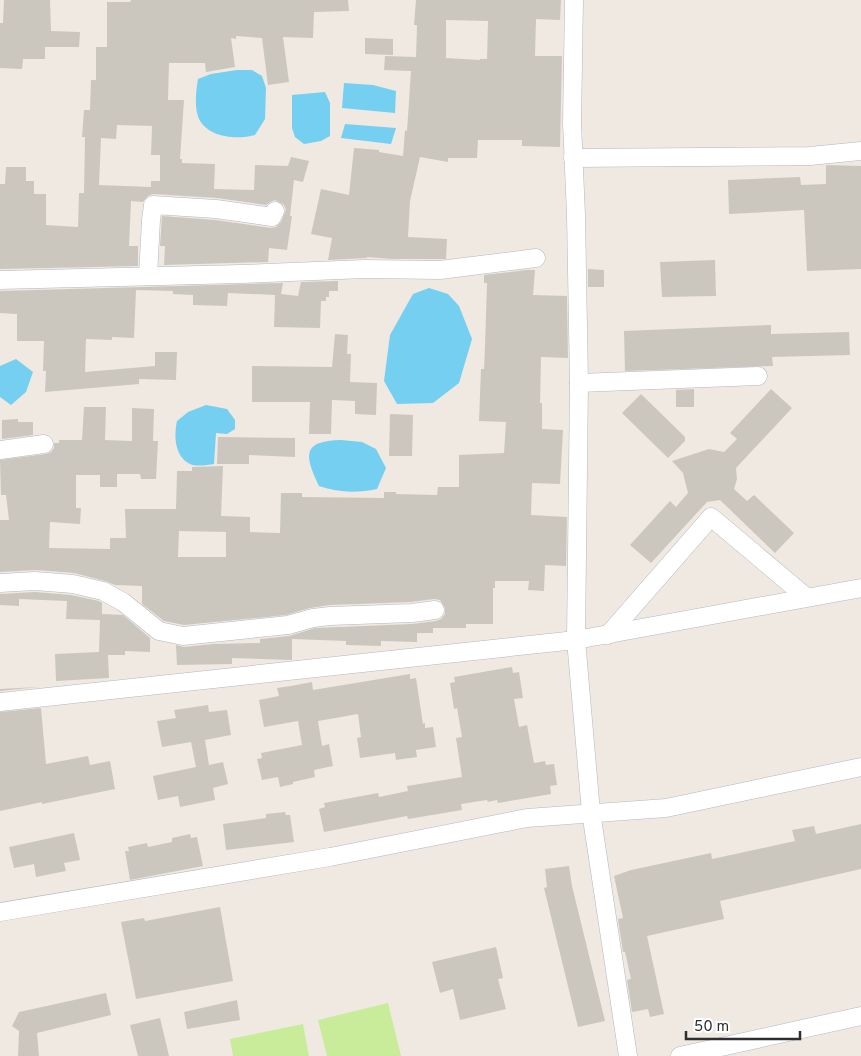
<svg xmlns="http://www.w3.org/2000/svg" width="861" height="1056" viewBox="0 0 861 1056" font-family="Overpass,sans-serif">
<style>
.pitch{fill:#c9ec9a}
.water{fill:#75cff0}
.building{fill:#cbc7bf;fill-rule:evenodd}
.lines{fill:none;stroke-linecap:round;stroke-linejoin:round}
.minor-casing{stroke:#b4b7c1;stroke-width:19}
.minor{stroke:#fff;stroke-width:18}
</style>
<rect width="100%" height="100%" fill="#efe9e1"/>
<g class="pitch">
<path d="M388,1003L401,1056H327L318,1020Z"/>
<path d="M303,1024L309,1056H233L230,1039Z"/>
</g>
<g class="water">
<path d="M237,70H252L262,76L266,88L265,119L255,135C237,140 209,138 199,119C194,108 196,91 198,79L211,74Z"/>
<path d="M344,83L373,85L396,91L395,113L342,108Z"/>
<path d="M325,92L330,103V136L321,141L304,144L295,137L292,128V95Z"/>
<path d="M345,124L396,128L391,144L341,138Z"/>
<path d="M429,288L448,294L459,306L472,339L459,383L433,403L397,404L384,381L390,335L413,294Z"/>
<path d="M16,359L33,372L26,392L11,405L0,397V366Z"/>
<path d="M206,405L227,409L235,420V429L227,434L216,433L214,464C207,465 196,467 190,464C174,456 174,435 177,421L188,412Z"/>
<path d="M341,440L362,442L376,449L386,468L377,489C357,493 339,493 319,486C304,455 302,441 341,440Z"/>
</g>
<g class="building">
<path d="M4,0H50L51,31L80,32L79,47H45V59H23L22,69L0,68V23H3Z"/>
<path d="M131,0H348L349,11L314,12L313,38L283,37L289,82L268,85L262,38L236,36V39L231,38L235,67L206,72L205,63H169L168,100H184L180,159H182V163L215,164L214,189L254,190L255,165L288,166L291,157L309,161L303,182L294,180L290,216H292L287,250L269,248L268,262L164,265L165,246H160L162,216L215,220L271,228L276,227L281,222L286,210L284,205L275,200L270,202L266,205L217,198L153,194L148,196L143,202L131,201L129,246H138V266L0,269V184H5L6,167H26V181H34V194H46V225L78,227L79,193H84L85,137H82L84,110H90L91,80H96V47H107V2H130ZM117,125L152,126L151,155H160V181H151V187L99,185L101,138L116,139Z"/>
<path d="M416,0H561L560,20L536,19L535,56H562L560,147L522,146V140H478L477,158H448V162L420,157L410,201L408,237L447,239L446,259H392L367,257V258L328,260L332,238L311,234L321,189L349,195L354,148L379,150V152L403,156L405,130L407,131L411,71L384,70L385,56L416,57L417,25H414ZM446,20L488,21L487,59H480V60L446,58Z"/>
<path d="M365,38L393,39V55L365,54Z"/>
<path d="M826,165L861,166V269L807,271L804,210L729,214L728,180L800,177L801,185L826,184Z"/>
<path d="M715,260L716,296L662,297L660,262Z"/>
<path d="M588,269L604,270V287H588Z"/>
<path d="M526,270H535L533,295L567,296L568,358L541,357L540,403H542V429L563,430L560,484L532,483L531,515L567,517L566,566L545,565L544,591L528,590L529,581H495V588H493V624H466V628H433V633H417V642L381,641V646L346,645V641L292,639V660L232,658V664L177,665L176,645L184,647L213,644L260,643V639L289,636L315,628L412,624L436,621L441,619L445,614V608L440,600L434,599L411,602L330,605L310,608L286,615L184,625L164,621L142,604V586L115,585L105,581L74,573L36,570L0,572V520H9L6,495H1L0,460L46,454L51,452L54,448V443H59V440H82L84,407H106L105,440L132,441V408L154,409L153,441H158L156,479H141L140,474H117V487H100V475H76V508H81L80,524L50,522L49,548L110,549V538H126L125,509H176L177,471H192V467L223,466L221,516L250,517V532L280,533L281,493H302V497L384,498V492H396V494L437,495L438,487H459V455L504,453L506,422L479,421L481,369H484L485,346L487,283H484V275ZM179,531L226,532V557H178Z"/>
<path d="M338,281V291H329V297H326V301H321L320,328L274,327L275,295L228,293L227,306L193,305V295L173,294V291L136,290L134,338L112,337V340L86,339L85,372L155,366V352H177L176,380L139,379V384L45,392L46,371H43L44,341H17V314L0,313V291L283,283L281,294L298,296L301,282Z"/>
<path d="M771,325V334L849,332L850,355L772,357L773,366L625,371L624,331Z"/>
<path d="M335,334L348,335L347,354H351L350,382L377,383L376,415L355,414V401L332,400L331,434H309L310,402H252V366L332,367Z"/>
<path d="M694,389V407H676V390Z"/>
<path d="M771,389L792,408L736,468L737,479L734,489L747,501L754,495L794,533L775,553L720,500L707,502L651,563L630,545L670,501L676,507L688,493L683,473L672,461L709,449L724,452L737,439L730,433Z"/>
<path d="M641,394L685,437V441L668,458L622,413Z"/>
<path d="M390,414L413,415L412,456H389Z"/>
<path d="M18,419V422H33V435L2,439V420Z"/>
<path d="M218,437L295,438V457L249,455V464H217Z"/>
<path d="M35,592L71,595L99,601L102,603V614L123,615L150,638V652L125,651V655H108L109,678L56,681L55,654L99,652L100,620L66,619L67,601L19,599V606L0,605V594Z"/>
<path d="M512,667L513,673L519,672L523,698L514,699L519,727L527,725L534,763L545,761L546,765L554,764L557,785L550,786L551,794L498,803L497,800L488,802L487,800L461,804L462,810L408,819L407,816L324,832L319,809L325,807L324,803L378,793L379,797L408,791L407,786L462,777L456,738L462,737L457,708L454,709L450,683L455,682L454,677Z"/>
<path d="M410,674V679L416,678L423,724L425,723V728L433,727L436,747L416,750L417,757L396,760L395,753L360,758L357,738L361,737L358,714L318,721L322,746L329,744L333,766L314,770L315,777L293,782V784L280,787L278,777L262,780L257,759L262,758L261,753L302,745L298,721L264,727L259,700L279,696L277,688L291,686L312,682L313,690Z"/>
<path d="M38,687H39L0,691V689Z"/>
<path d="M208,705L209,712L227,710L231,735L205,740L209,765L223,762L228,784L213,788L215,800L180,807L178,796L158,800L153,776L196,767L191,742L162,747L157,721L176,718L174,710Z"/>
<path d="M41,708L46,764L88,756L90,765L110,761L115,789L42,804V802L0,811V712Z"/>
<path d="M285,812L286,815H290L294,842L226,850L223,824L266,818V814Z"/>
<path d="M861,824V869L720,901L724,919L647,936L664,1014L650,1017L648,1009L632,1012L627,980L631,979L625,952H623L618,919L623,918L614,876L631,870L711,853L712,859L795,841L792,830L814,826L816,834Z"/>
<path d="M74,833L80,860L64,863L66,871L36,877L34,864L14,868L9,847Z"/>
<path d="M190,834L191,838L197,837L203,866L130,880L125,851H129L128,847L147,843L148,847L172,842V838Z"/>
<path d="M569,866L572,886L605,1021L578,1027L544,888L547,887L545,869Z"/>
<path d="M220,907L233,981L136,999L121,922L144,918L145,921Z"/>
<path d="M496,947L503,978L498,979L506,1009L460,1020L453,989L440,993L432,962Z"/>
<path d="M106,993L111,1015L37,1033L39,1056H18L19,1031L12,1026L19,1012Z"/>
<path d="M237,1000L240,1020L187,1029L184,1012Z"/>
<path d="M160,1018L169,1056H138L130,1025Z"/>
</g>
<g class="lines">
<g class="minor-casing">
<g id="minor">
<path d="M574,0L572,123L576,215L579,383L576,640L591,812L628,1056"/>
<path d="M573,158L810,156L861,151"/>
<path d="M148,276L151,220L153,205L216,209L272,217L275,211"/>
<path d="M0,280L241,274L365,269L440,270L536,258"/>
<path d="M579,383L758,376"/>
<path d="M0,450L44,444"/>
<path d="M0,583L35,581L73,584L103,591L123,602L159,631L183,636L288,625L313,618L330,616L412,613L435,610"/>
<path d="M608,635L711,517L806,597"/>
<path d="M0,702L576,640L861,588"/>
<path d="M0,912L330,857L527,818L666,808L861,767"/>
<path d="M680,1056L861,1016"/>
</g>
</g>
<use href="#minor" class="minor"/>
</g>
<path d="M686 1031v8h114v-8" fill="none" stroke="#2e2e2e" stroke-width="2.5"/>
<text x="694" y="1031" font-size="15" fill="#2e2e2e" stroke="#ffffff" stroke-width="4" paint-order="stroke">50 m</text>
</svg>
